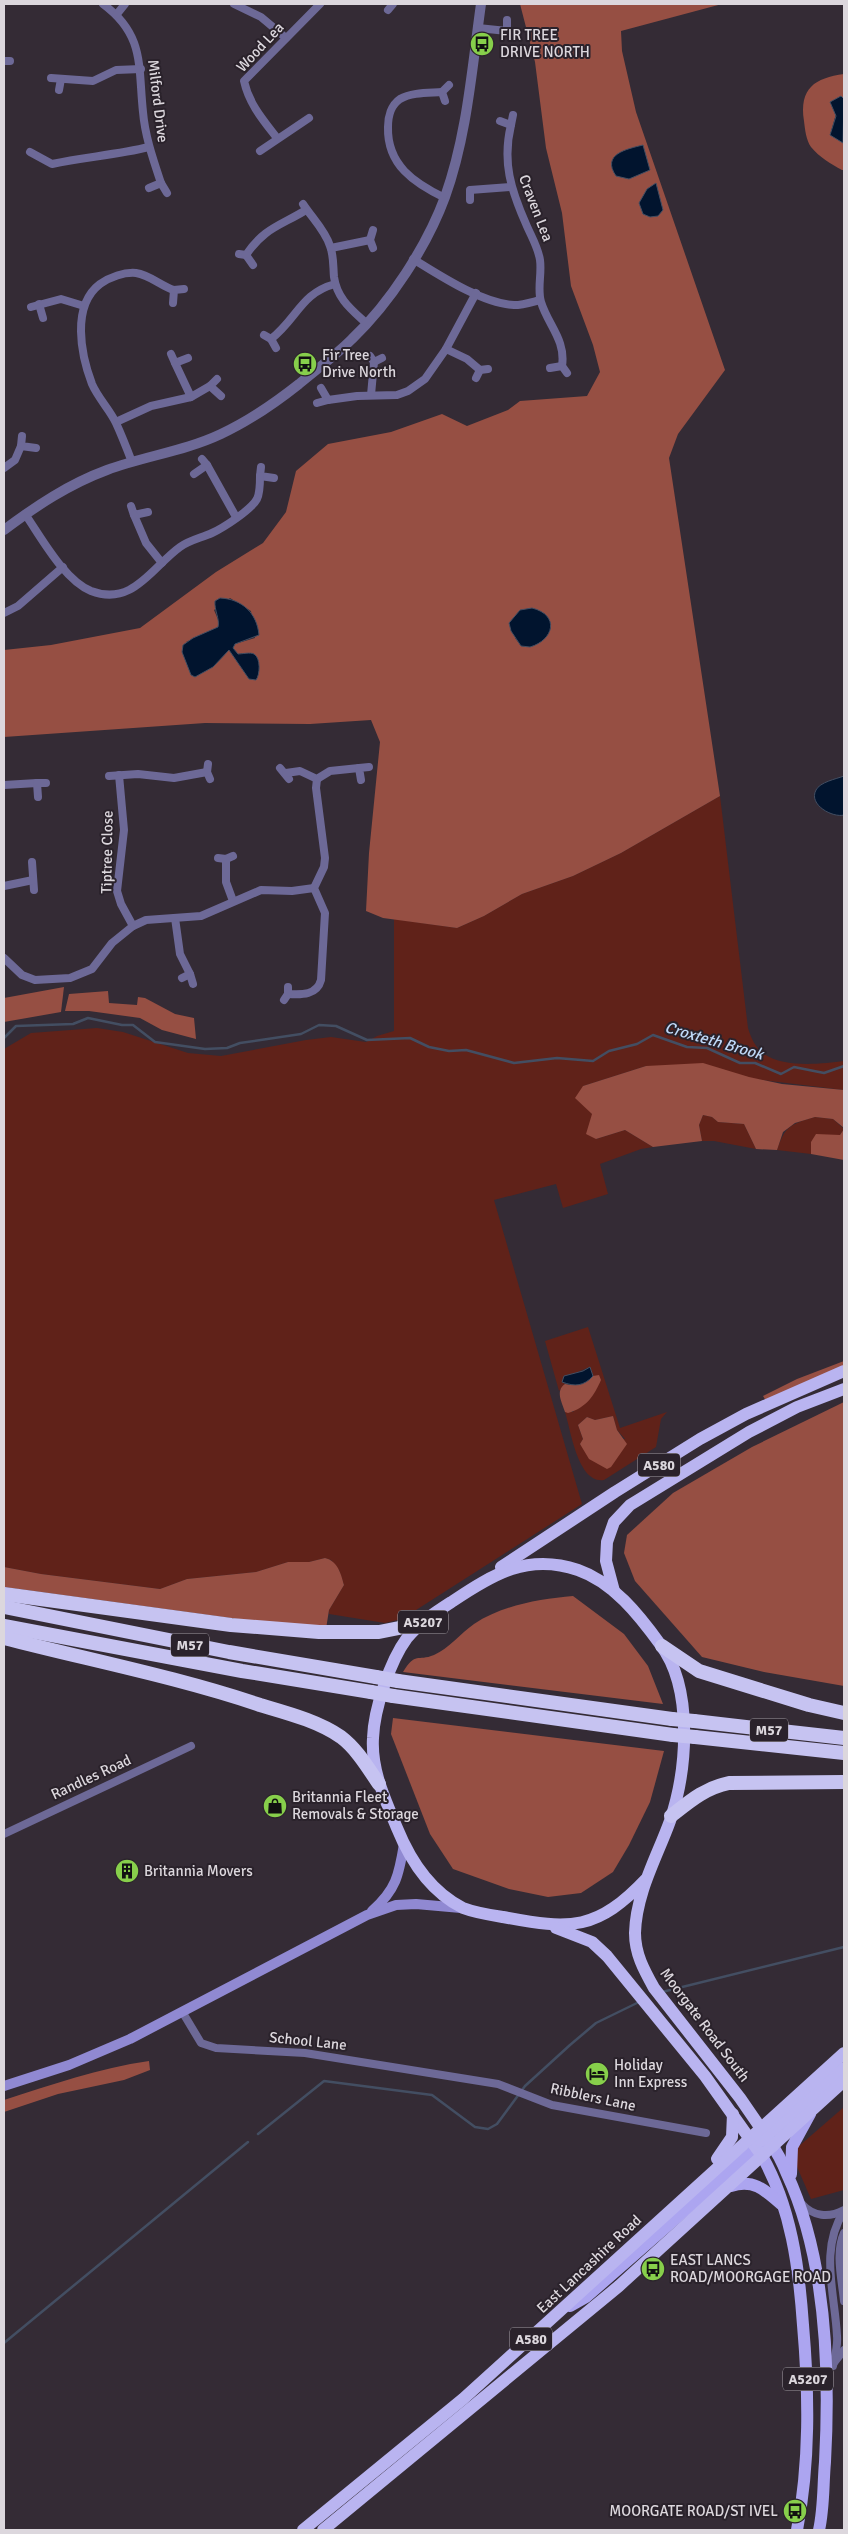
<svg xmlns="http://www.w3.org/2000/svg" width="848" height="2534" viewBox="0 0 848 2534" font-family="Signika,sans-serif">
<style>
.green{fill:#602219;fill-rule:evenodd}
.forest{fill:#964f43;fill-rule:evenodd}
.water{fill:#01142e;stroke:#434e62}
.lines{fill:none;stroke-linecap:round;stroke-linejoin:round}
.stream{stroke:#434e62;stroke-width:2.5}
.minor{stroke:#6d6997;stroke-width:8}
.tertiary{stroke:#6d6997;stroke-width:10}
.secondary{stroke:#9089d2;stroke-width:10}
.primary{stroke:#aca5f0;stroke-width:12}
.trunk{stroke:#b9b4f0;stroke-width:12}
.motorway{stroke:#c6c3f1;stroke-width:14}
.motorway-bridge{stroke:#c6c3f1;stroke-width:14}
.labels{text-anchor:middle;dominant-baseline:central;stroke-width:4;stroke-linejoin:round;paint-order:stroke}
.shield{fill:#2a222b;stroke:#a7a1a8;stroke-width:1}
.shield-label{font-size:14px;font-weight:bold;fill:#dcd7dd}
.poi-label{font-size:15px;fill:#dcd7dd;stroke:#2a222b;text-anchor:start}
.street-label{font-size:15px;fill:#dcd7dd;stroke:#2a222b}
.water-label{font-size:16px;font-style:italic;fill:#bfd8f7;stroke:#2a222b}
</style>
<rect width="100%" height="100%" fill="#342b35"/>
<g class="green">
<path d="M720,796L748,1028C751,1038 755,1047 764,1054C784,1068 821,1064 844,1061V1090L646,1066L583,1086L592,1114L596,1139L625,1130L653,1147L641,1149L600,1164L608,1194L563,1208L556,1184L494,1200L582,1504L402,1619L385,1623L329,1614V1610L344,1585L339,1570L331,1560L325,1558L309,1562H288L256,1572L187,1579L160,1589L41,1574L4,1567V1049L31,1033L97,1028L123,1032L188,1053L221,1056L306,1040L331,1037L366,1042L377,1036L394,1031V919L457,928L484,916L522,894L573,876L621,853Z"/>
<path d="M703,1115L712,1117L718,1122L744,1124L756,1149L714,1141H702L699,1125Z"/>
<path d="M815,1117L833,1119L844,1129L840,1135L811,1142V1154L777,1150C785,1126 791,1124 815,1117Z"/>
<path d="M588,1327L620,1428L667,1412L661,1419L656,1447L604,1480C578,1484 571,1431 565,1412H573L599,1376H593L590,1367C579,1371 571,1374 562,1382L565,1384L559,1391L545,1341ZM613,1416L617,1430L625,1439L580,1445L583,1439L578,1425L587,1417L595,1420Z"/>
<path d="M844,2107V2190L811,2199L791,2153Z"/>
</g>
<g class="forest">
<path d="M520,4H722L621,31L622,51L636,112L725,370L678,434L669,458L720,796L621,853L573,876L522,894L484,916L457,928L383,918L366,911L369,853L380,742L371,720L310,724L205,723L4,737V650L51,645L140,628L216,572L263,543L286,512L296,471L328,444L391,432L442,414L467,426L508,410L520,401L587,396L600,372L593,345L571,286L562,213L546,148L535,62ZM230,598L251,611L255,638L235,644L233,648L238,654L252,653L249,679L229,650L213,667L186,642L219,627V622L214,610ZM551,628L544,639L530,647L521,646L515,638Z"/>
<path d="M844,74V99L841,96L830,135L844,142V170H842C831,164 819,157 811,147C806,140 805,129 804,121C799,88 815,78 844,74Z"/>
<path d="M64,987L61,1012L4,1022V998Z"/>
<path d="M108,991L109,1003L137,1005L138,997L145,998L175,1014L194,1018L196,1039L162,1030L140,1018L89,1011H65L69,994Z"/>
<path d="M703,1063L749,1077L782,1084L844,1090V1128L833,1119L815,1117L795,1123L783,1132L777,1150L756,1149L744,1124L718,1122L712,1117L703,1115L699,1125L702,1141L653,1147L625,1130L596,1139L586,1134L592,1114L575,1098L583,1086L646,1066Z"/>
<path d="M844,1129V1160L811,1154V1142L816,1134L840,1135Z"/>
<path d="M844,1361V1367L766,1401L763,1396L797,1379Z"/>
<path d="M599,1375L601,1380C594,1396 586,1408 568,1413L565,1412C562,1402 555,1391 565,1384C576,1386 585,1385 593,1376Z"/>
<path d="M844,1402V1686L764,1672L702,1657L635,1581L624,1553L627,1535L673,1493L752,1447Z"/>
<path d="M613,1416L617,1430L627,1444L611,1467L607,1469L589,1459L580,1444L583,1439L578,1425L587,1417L595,1420Z"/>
<path d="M325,1558C338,1561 341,1574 344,1585L329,1610L326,1629L260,1622L4,1587V1567L41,1574L160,1589L187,1579L256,1572L288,1562H309Z"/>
<path d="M573,1596L624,1634L648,1666L663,1704L403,1672C416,1651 417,1662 434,1655C448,1649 461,1633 474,1624C502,1605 540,1599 573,1596Z"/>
<path d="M393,1718L664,1751L650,1802L629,1845L613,1872L581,1893L548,1897L509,1889L453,1869L430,1834L391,1734Z"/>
<path d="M149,2061L150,2070L124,2080L58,2094L4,2112V2100C51,2085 99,2068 149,2061Z"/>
</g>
<g class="water">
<path d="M841,96L844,99L843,143L830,135L836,116L830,102Z"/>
<path d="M643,145L650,170L629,179L616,176C601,154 627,149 643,145Z"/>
<path d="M656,183L663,210L658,216L650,217L643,214L639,203L647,189Z"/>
<path d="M220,598C242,599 257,613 259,635L235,644L233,648L238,654C242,654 250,652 254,654C261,658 260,675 256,680L249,679L229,650L213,667L195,677L191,675L182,652L183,645L193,638L218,627C220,619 214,610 215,601Z"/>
<path d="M532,608C560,615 554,640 530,647L521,646L511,631L509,623L520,610Z"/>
<path d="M844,776V815C833,818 808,805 816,790C820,782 836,779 844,776Z"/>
<path d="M590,1367L593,1376C584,1386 575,1387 562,1382L564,1376L583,1371Z"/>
</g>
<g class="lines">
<g class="stream">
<path d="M4,1038L16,1026L73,1024L88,1018L122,1025H133L155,1042L205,1049L227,1048L240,1043L301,1034L319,1025L336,1026L367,1040L410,1038L429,1047L449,1051L466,1050L514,1063L557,1058L593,1061L609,1051L637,1044L653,1035L687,1047L707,1048L740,1063H755L781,1074L794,1067L824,1073L844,1066"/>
<path d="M662,1992L844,1947"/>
<path d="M258,2134L324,2081L432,2095L475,2127L488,2129L497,2124L525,2086L570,2045L596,2023L639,2002"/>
<path d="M4,2343L248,2142"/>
</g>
<g class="minor">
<path d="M103,4C145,35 138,66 143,112C145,136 153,159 161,183"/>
<path d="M234,4L261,17L286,38"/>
<path d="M388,10L393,4"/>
<path d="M117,14L125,4"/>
<path d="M478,28L507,31V20"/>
<path d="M4,61H10"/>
<path d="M51,78L93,81L116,70L141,69"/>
<path d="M59,90L61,79"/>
<path d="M442,92C429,93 412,92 400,99C391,105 388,117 388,127C387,165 414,183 445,198"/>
<path d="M445,101L442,92L449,85"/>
<path d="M500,121L511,125L513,115"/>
<path d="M511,125C502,162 511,190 526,224C531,236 538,247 540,260C542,274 537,289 541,302C548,325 566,340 562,366"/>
<path d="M277,138C263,120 249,104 244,81L320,4"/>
<path d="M260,151L309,118"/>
<path d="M30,152L52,164C84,157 116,155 149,147"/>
<path d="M149,188L161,183L167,193"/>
<path d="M470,200V190L511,187"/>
<path d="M303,204C312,218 325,230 330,246C334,256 333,267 334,277C337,299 352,310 367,324"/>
<path d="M373,230L370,240L373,248"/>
<path d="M331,248L370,240"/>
<path d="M239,254L246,255C264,228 280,226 306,210"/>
<path d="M246,255L253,265"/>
<path d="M413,259C439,275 483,304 514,305C523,305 532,302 540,300"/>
<path d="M173,303L174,290L184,289"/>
<path d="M39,304L43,318"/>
<path d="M31,307L61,299L84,306"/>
<path d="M264,335L271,339L276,348"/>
<path d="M271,339C297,319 301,293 335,284"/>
<path d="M446,349L476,293"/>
<path d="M171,354L175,363L188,358"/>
<path d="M370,356L374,362L382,358"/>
<path d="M175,363L191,397"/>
<path d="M550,368L562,366L567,373"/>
<path d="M476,378L480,370L488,369"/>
<path d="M217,379L210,386L221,396"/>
<path d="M371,395L374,362"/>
<path d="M328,400L357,396L397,395L408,391L425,379L446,349L467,359L480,370"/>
<path d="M317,403L328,400L321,388"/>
<path d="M116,422L151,406L191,397L210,386"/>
<path d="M22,436L21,446L36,448"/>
<path d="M132,462C127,449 122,436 116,423C110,410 98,398 92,384C81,355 71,306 100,284C110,277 124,272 136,273C150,275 161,286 174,290"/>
<path d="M207,465L236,517"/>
<path d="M261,467L260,476L274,478"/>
<path d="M4,468L15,460L21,446"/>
<path d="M194,474L207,465L202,459"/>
<path d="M131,506L134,515L148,512"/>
<path d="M25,514C41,537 64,580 91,591C133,607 152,567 180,547C190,540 201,538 212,533C223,528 251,510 257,499C260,493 260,483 260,476"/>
<path d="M134,515L146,543L162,563"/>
<path d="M4,613L18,606L63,567"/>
<path d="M208,764L207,772L210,779"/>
<path d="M280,768L289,779"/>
<path d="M286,773L300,771L317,779L330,771L359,768"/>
<path d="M119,775L124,830L117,891L121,904L133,926"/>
<path d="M109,776L138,774L174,778L207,772"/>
<path d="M361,780L359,768L369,767"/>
<path d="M4,785L37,783"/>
<path d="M38,797L37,783H46"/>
<path d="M218,858L226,859L233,856"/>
<path d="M226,859V882L233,901"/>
<path d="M32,862L34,890"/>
<path d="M4,886L33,880"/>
<path d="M175,918L180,954L190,974"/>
<path d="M4,958L22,975L35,980L70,978L92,969L112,943L133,926L146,920L201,916L261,890L292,891L314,888"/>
<path d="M182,978L190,974L193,984"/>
<path d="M288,994C302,995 317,995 321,980L325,913L314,888L324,867L325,858L316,788L317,779"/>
<path d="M284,1000L288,994V987"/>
<path d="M4,1834L191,1746"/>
<path d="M183,2013L201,2043L216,2048L305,2053L498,2084L552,2105L706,2133"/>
<path d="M801,2203C813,2217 829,2218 844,2210"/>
<path d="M844,2233C835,2253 842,2280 844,2301"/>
<path d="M833,2366C835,2356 838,2346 837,2336C835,2293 819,2250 844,2211"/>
<path d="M808,2375L825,2374L844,2350"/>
</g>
<path class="tertiary" d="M4,530C36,506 69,484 107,470C145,456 185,451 221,434C249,421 275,403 299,384C317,369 336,355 352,339C390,303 427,246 445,197C467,136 472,68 481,4"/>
<g class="secondary">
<path d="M372,1911C396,1890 399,1875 404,1844"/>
<path d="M4,2086L69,2065L130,2039L367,1915L396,1905L416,1904L461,1908"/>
</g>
<g class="primary">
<path d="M762,2156C791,2207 799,2267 803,2325C809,2394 810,2462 797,2530"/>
<path d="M791,2174L792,2147L810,2114"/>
<path d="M731,2186C753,2179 764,2189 781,2204"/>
<path d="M570,2306L586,2297L761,2144H771C778,2153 783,2164 787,2174C826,2258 830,2371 825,2462C823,2484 824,2508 819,2530"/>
</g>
<g class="trunk">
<path d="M501,1567L615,1492L700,1439L746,1414L844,1371"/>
<path d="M614,1591L606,1561L607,1542L614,1522L630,1505L749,1432L797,1407L844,1389"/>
<path d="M647,1878C597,1931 571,1930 503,1917C490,1915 476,1913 463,1908C431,1892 410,1860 397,1828C385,1799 371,1770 373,1738C374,1709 390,1661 407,1638C420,1622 436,1612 453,1601C493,1574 528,1553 578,1570C613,1582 639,1615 660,1644C694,1688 687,1771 670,1821C657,1857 636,1893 635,1933C635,1954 644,1970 654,1988L740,2098L773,2146"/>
<path d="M556,1928L592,1942L607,1956L705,2076L762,2156"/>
<path d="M761,2141L844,2068"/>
<path d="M717,2159L732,2137L733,2114"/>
<path d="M303,2530L463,2399L844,2053"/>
<path d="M323,2530L619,2286L844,2081"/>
</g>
<g class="motorway">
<path d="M4,1594L231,1625L319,1632H379L399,1628L427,1618"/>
<path d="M4,1607L229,1652L376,1677"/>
<path d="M4,1626L242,1671L371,1692"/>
<path d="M4,1638C89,1660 177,1677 260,1705C287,1713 318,1721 341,1737C357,1749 368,1768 379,1784"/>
<path d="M662,1646L699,1671L809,1705L844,1713"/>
<path d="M398,1681L672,1719"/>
<path d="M393,1696L673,1735"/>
<path d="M694,1721L844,1738"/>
<path d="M695,1737L844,1753"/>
<path d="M671,1816C690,1801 705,1788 729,1783L844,1782"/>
</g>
<g class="motorway-bridge">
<path d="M376,1677L398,1681"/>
<path d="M371,1692L393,1696"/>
<path d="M672,1719L694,1721"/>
<path d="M673,1735L695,1737"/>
</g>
</g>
<defs>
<g id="bus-disc" transform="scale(1.25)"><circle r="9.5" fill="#87cf4b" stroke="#2a222b"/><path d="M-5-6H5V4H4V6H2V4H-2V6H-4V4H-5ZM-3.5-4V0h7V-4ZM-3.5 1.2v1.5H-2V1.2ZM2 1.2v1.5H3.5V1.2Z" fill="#111"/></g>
<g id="shop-disc" transform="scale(1.25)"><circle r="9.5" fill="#87cf4b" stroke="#2a222b"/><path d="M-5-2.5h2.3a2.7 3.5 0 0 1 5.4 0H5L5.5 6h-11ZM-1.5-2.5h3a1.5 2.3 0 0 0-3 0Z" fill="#111"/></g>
<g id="building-disc" transform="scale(1.25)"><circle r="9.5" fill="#87cf4b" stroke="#2a222b"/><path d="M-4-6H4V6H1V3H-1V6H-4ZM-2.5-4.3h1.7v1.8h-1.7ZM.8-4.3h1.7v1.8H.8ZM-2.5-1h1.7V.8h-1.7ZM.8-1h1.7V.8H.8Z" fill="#111"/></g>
<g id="hotel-disc" transform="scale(1.25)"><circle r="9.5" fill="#87cf4b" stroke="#2a222b"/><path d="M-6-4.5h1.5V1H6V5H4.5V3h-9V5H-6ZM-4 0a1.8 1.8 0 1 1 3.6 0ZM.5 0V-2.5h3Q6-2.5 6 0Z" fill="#111"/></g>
</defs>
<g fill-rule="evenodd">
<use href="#bus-disc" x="482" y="44"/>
<use href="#bus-disc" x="305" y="364"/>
<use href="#shop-disc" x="275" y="1806"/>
<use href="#building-disc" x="127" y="1871"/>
<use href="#hotel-disc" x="597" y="2074"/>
<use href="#bus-disc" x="653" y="2269"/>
<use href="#bus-disc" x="795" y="2511"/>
</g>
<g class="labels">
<g class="shield">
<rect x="638" y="1453.5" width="42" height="23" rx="4"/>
<rect x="398" y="1610.5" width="50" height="23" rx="4"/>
<rect x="171" y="1633.5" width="38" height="23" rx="4"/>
<rect x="750" y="1718.5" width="38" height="23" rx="4"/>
<rect x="510" y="2327.5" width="42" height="23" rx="4"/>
<rect x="783" y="2367.5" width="50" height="23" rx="4"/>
</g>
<g class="shield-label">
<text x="659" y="1465">A580</text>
<text x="423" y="1622">A5207</text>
<text x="190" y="1645">M57</text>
<text x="769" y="1730">M57</text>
<text x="531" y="2339">A580</text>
<text x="808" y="2379">A5207</text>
</g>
<g class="poi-label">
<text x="500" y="35">FIR TREE<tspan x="500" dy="17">DRIVE NORTH</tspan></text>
<text x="322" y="355">Fir Tree<tspan x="322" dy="17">Drive North</tspan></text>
<text x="292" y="1797">Britannia Fleet<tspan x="292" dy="17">Removals &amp; Storage</tspan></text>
<text x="144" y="1871">Britannia Movers</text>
<text x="614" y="2065">Holiday<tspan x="614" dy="17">Inn Express</tspan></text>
<text x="670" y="2260">EAST LANCS<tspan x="670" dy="17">ROAD/MOORGAGE ROAD</tspan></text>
<text x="778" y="2511" text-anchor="end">MOORGATE ROAD/ST IVEL</text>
</g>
<g class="street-label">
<text transform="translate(260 47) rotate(-47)">Wood Lea</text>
<text transform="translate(158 101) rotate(83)">Milford Drive</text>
<text transform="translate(536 208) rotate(69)">Craven Lea</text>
<text transform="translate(107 852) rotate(-89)">Tiptree Close</text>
<text transform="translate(91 1777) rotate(-25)">Randles Road</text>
<text transform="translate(705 2025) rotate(53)">Moorgate Road South</text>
<text transform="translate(308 2041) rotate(6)">School Lane</text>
<text transform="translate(593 2097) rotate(12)">Ribblers Lane</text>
<text transform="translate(589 2264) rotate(-43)">East Lancashire Road</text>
</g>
<g class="water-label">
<text transform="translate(714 1041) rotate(16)">Croxteth Brook</text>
</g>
</g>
<rect width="848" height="2534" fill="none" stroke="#dcd7dd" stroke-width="10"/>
</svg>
